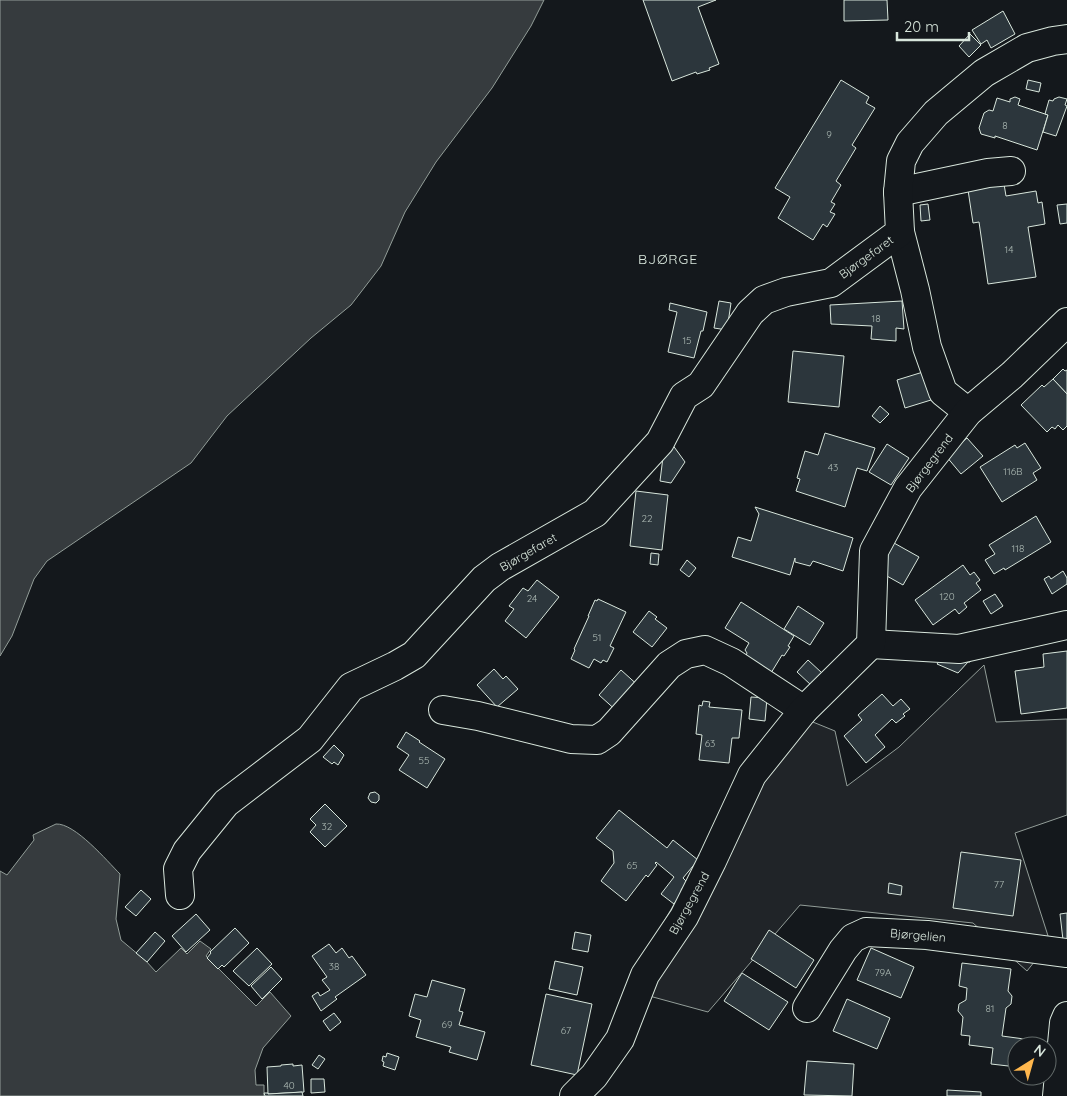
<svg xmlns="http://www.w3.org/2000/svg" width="1067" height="1096" viewBox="0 0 1067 1096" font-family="Quicksand,sans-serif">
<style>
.green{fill:#202428;stroke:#939e99}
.water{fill:#363b3e;stroke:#939e99}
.building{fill:#2c363c;stroke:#d8e6dc}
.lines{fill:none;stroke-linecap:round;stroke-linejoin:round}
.minor-casing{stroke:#d8e6dc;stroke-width:30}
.minor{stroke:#14181c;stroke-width:28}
.labels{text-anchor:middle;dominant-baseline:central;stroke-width:4;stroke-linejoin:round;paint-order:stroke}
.number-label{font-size:10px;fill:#adbab4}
.street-label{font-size:12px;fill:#d8e6dc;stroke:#14181c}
.neighbourhood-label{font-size:14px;letter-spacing:1px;fill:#d8e6dc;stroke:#14181c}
</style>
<rect width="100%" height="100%" fill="#14181c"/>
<path class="green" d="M984,665L996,722L1067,719V815L1015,833L1050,942L1027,971L973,923L800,905L708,1012L631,991L663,923L712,840L803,718L835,731L847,786L899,747Z"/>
<g class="water">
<path d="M0,0H544L531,26L492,88L436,162L405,212L381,266L351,305L311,338L227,416L191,463L47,561L34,579L12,636L0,656Z"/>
<path d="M56,824C75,823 107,861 120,874L116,919L121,940L146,961L156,972L181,948L187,954L200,941L211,949L206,956L256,1006L270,992L291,1016L263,1048L255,1070L256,1085H264V1096H0V871L7,875L34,840L33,835Z"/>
</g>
<g class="building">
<path d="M643,0H716L698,7L719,64L709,68L710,70L697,74L696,72L672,81Z"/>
<path d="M844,0H887L888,20L844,21Z"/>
<path d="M1003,11L1015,34L991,48L987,40L981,44L972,30Z"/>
<path d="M970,34L981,45L969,57L959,46Z"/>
<path d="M841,80L869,97L866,103L875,108L852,145L856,148L836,181L841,185L831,202L835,204L830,212L835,214L827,227L823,224L813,240L778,218L790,197L775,188Z"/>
<path d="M1028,80L1041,83L1039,92L1026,89Z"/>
<path d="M1015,97L1020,99L1018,105L1048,115L1037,150L995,136V138L981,134L979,128L984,113L989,110L993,111L997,98L1010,102V99Z"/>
<path d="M1059,97L1067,99L1065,105L1067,106L1056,136L1043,132L1048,115L1045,114L1049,100L1053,101L1054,99Z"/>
<path d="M1004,184L1006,196L1036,191L1038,203L1042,202L1045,224L1028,227L1036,277L988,284L979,222L973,223L968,190Z"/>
<path d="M928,204L930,220L921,221L920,205Z"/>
<path d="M1067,204V223L1060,224L1057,205Z"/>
<path d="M719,301L731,303L727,330L714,328Z"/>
<path d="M902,301L904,329L896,328V341L871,339L872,326L831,324L830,305Z"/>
<path d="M670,303L707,312L703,331H701L694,358L668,352L677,312L669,310Z"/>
<path d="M793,351L844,356L839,407L788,402Z"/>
<path d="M1063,369L1065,371L1067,370V394L1053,379Z"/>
<path d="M923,372L931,400L905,408L897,380Z"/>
<path d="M1053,379L1067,394V426L1063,430L1058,425L1055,429L1052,427L1047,432L1021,405L1042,385L1044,387Z"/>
<path d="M880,406L889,414L880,423L872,416Z"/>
<path d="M825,433L875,448L867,471L857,468L845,507L796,491L800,479L797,478L805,451L818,455Z"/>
<path d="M967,438L983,456L961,474L946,456Z"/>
<path d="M1025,443L1041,468L1033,473L1037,480L1002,502L980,467L1015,445L1017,448Z"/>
<path d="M672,444L685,462L671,483L660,481L663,457Z"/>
<path d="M887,444L909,458L891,485L869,472Z"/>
<path d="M636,491L668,495L662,550L630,546Z"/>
<path d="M755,507L853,538L843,571L813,561L810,566L795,562V558L790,575L732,557L738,537L751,541L759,514Z"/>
<path d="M1036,516L1051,542L1005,570L1004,568L994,574L985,560L995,554L989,545Z"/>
<path d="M894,543L919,557L903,585L878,571Z"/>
<path d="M651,553L659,554L658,565L650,564Z"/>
<path d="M687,560L696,568L689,577L680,570Z"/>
<path d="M963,565L970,575L974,572L980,580L976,583L981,590L964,603L967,607L959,614L955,609L933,625L915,600Z"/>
<path d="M1063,571L1067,578V584L1052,594L1044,579L1049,576L1051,579Z"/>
<path d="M537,580L559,597L526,638L505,621L514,609L509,606L523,588L528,591Z"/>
<path d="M995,594L1003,606L991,614L983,601Z"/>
<path d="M598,599L626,612L610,646L614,648L607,662L603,660L601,663L594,659L589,668L571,659L575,650L574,649L589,616H588L595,600L597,601Z"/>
<path d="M741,602L794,636L788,646L790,647L784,656L782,655L771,673L746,656L747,653L745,650L749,643L725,628Z"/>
<path d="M798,606L824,623L810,645L784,629Z"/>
<path d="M649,611L657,617L655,619L667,628L652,647L633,632Z"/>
<path d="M1067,651V708L1021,714L1015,671L1044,667L1043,654Z"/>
<path d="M946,652L974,658L970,662H968L958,673L937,664Z"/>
<path d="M808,660L822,673L811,685L797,672Z"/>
<path d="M494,669L503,679L506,676L518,689L497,707L477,685Z"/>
<path d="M621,670L641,688L619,713L599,695Z"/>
<path d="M882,694L893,706L901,699L910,709L903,714L905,716L896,723L892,719L875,735L885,747L866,763L844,736L862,720L858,715Z"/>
<path d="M751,697L767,698L765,721L749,719Z"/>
<path d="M703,701L710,702L709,707L742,710L739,738H732L729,763L699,760L702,735L696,734L699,705L702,706Z"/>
<path d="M406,732L420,741L419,742L445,759L427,788L399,770L409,755L397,747Z"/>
<path d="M334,745L344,755L338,765L334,762L332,764L323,757Z"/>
<path d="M375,792L379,795V800L376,803L371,802L368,798L370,793Z"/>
<path d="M325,804L347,826L325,847L310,832L316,825L310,819Z"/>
<path d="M619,810L667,848L673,840L698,860L683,878L687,882L681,890L682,892L674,904L661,894L674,877L656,862L655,863L657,865L648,877L646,875L626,901L601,881L614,863L613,851L596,838Z"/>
<path d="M961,852L1021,860L1013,916L953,908Z"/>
<path d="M889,883L902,886L901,895L888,893Z"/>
<path d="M141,890L151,899L136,916L125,907Z"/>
<path d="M1067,913V939L1063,940L1060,914Z"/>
<path d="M196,914L210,930L186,952L172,936Z"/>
<path d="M235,928L249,943L224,967L222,965L218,969L207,958L211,953L210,952Z"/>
<path d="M769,930L814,960L796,988L751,959Z"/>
<path d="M155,932L165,941L147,962L136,953Z"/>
<path d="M575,932L591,935L588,952L572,949Z"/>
<path d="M329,944L336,953L342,948L349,958L352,956L366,975L335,997L337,999L321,1011L312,996L318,992L320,996L330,990L322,980L327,977L312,956Z"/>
<path d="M257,948L272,964L249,986L233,971Z"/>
<path d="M871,948L914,967L901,998L857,980Z"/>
<path d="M555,961L583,967L577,995L549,989Z"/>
<path d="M962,963L1011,969L1008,991L1012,996L1011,1004L1006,1008L1002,1036L1039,1041L1038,1046H1017V1067L991,1064L993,1048L969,1045L970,1036L961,1035L963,1017L958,1011L959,1004L966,1000L967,988L959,986Z"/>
<path d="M271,967L282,979L262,999L251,986Z"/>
<path d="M742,973L788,1002L769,1030L724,1001Z"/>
<path d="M432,980L465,989L459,1011L463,1012L459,1025L485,1032L477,1060L449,1052L451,1047L416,1037L421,1020L409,1016L415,994L427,997Z"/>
<path d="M546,994L592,1004L577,1075L531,1065Z"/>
<path d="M847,999L890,1018L877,1049L833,1031Z"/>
<path d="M334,1013L341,1022L330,1031L323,1021Z"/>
<path d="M387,1053L399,1057L395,1070L383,1066L384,1062L382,1061L383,1056L386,1057Z"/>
<path d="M319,1055L325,1059L318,1069L312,1065Z"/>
<path d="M807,1061L854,1064L852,1096L804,1095Z"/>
<path d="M293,1064V1066L302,1065L304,1092L268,1094L267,1067L281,1066V1065Z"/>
<path d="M311,1079H324L325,1092L311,1093Z"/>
<path d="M947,1090L981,1092V1096H947Z"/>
<path d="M302,1092L303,1096H265L264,1093H268V1094Z"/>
</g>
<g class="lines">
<g class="minor-casing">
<g id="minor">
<path d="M898,192L988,173L1011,171"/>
<path d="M900,232L915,290L927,347L943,392L968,412"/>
<path d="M871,644L959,649L1067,625"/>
<path d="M443,710L478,716L571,739L597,740L609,732L669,665L686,654L705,650L731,662L804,710"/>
<path d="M180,895L178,869L187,851L226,803L310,739L351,687L395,666L414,655L484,579L500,567L595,513L660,442L684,396L701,385L750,313L764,300L786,292L831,283L900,232L898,192L901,161L910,143L936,113L984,73L1027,48L1053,41L1067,39"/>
<path d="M807,1008L843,950L853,938L866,932L927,935L1067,953"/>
<path d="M574,1096L594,1076L620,1039L645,975L684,917L712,861L752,775L804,710L871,644L874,551L908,488L968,412L1012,375L1067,322"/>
<path d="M1057,1096L1064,1023L1067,1016"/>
</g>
</g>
<use href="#minor" class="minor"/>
</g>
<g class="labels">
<g class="number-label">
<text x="1005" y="125">8</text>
<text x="829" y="134">9</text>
<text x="1009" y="249">14</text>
<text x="876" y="318">18</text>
<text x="687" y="340">15</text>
<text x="833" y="467">43</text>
<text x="1013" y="471">116B</text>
<text x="647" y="518">22</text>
<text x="1018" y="548">118</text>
<text x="947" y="596">120</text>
<text x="532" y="598">24</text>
<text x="597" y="637">51</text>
<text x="710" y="743">63</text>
<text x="424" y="760">55</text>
<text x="327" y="826">32</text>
<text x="632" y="865">65</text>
<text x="999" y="884">77</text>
<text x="334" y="966">38</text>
<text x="883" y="972">79A</text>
<text x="990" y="1008">81</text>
<text x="447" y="1024">69</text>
<text x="566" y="1030">67</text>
<text x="289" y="1085">40</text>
</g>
<g class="street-label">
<text transform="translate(866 257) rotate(-36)">Bjørgefaret</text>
<text transform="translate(929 463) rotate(-53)">Bjørgegrend</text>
<text transform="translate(528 552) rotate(-30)">Bjørgefaret</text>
<text transform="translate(689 903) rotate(-61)">Bjørgegrend</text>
<text transform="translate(918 935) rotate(5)">Bjørgelien</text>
</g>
<g class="neighbourhood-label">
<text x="668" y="259">BJØRGE</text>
</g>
</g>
<g transform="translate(1032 1061) rotate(37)"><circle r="24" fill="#14181c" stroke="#626a69"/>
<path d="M0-4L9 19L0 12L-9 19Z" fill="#ffb74d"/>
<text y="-8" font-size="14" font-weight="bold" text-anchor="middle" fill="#d8e6dc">N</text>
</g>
<path d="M897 32v8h72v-8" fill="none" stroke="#d8e6dc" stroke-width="2.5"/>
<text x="904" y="32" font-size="15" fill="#d8e6dc" stroke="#14181c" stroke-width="4" paint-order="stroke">20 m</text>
</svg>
